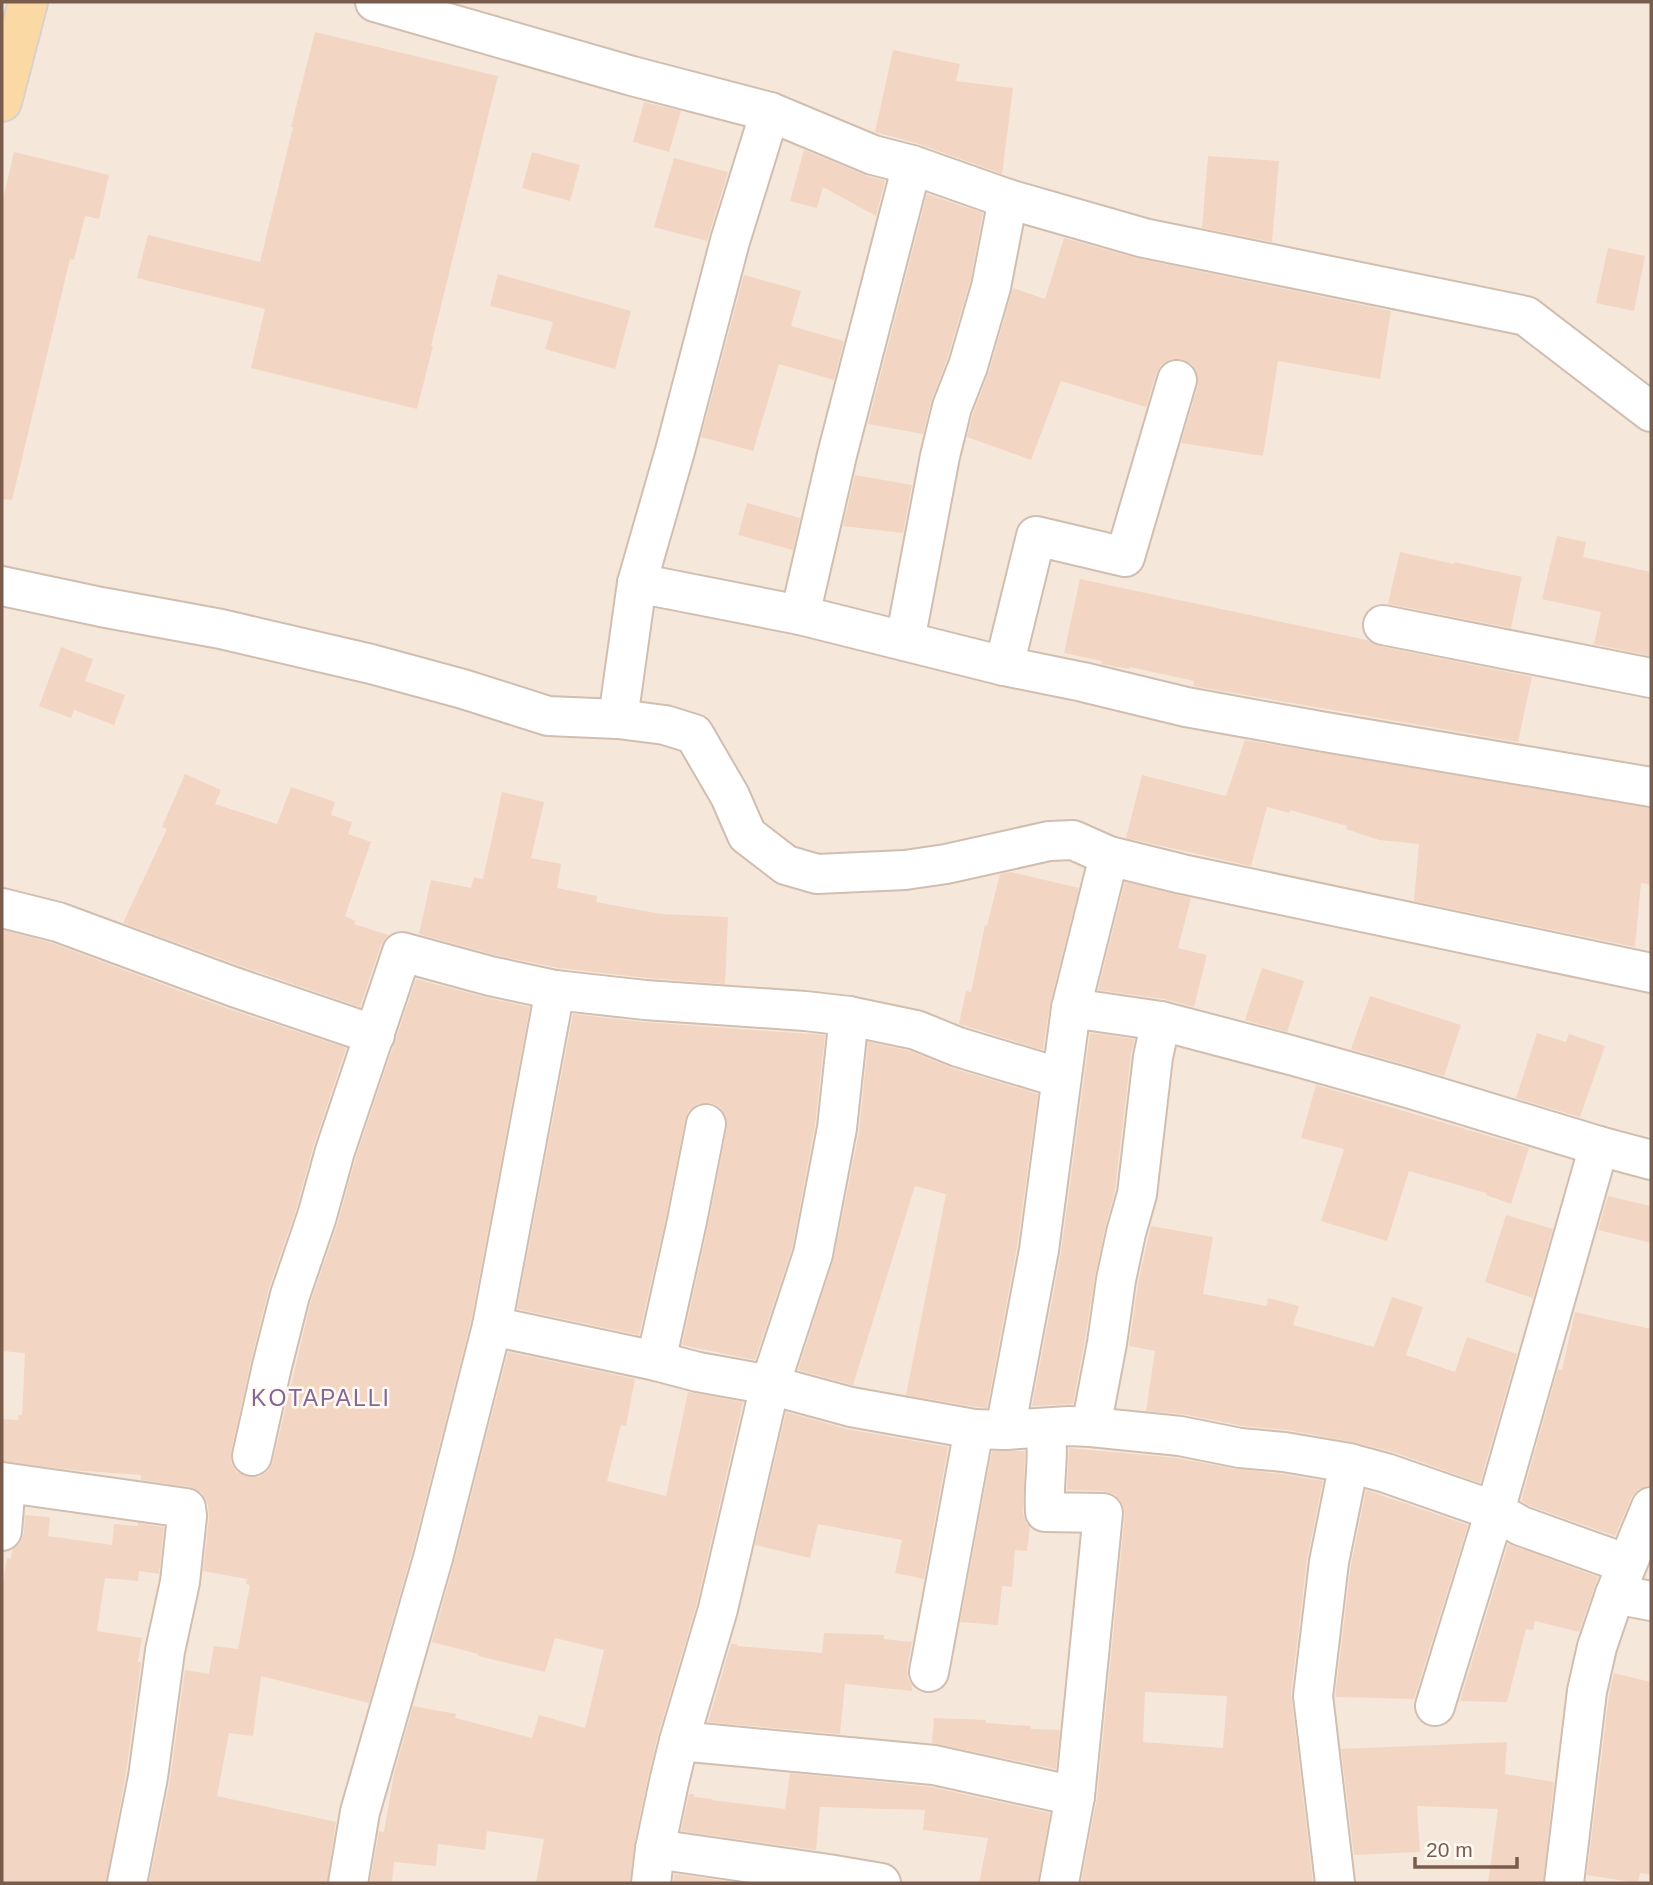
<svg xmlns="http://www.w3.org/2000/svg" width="1653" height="1885" viewBox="0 0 1653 1885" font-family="Arial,sans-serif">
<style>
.residential{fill:#f5e8da}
.building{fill:#f3d5c3;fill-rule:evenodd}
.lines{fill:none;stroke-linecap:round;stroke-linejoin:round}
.minor-casing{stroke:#d1beb0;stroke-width:42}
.major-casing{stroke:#dad1cd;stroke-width:42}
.minor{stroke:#fff;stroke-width:38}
.major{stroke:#fbd9a5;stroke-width:38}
.labels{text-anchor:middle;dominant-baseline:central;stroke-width:5;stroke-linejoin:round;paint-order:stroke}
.neighbourhood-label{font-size:23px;letter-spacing:2px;fill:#846695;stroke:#fffaf3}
</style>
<rect width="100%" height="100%" fill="#fdf6ec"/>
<rect class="residential" x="2" y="2" width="1649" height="1881"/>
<g class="building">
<path d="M315,32L498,76L431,346H433L417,409L251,368L265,309L137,278L148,235L260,262L293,127H291Z"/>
<path d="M893,50L960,64L956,81L1013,88L1002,174L919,144L875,132Z"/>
<path d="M644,102L681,111L669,152L633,142Z"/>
<path d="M804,150L865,175L885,181L876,216L823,187L817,208L790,201Z"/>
<path d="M14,152L109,175L99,219L85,216L74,260L70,259L12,500L2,499V203Z"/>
<path d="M532,152L580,165L570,201L522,188Z"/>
<path d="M1208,156L1279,161L1272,242L1202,228Z"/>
<path d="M674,158L728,172L707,241L654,227Z"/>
<path d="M927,194L983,213L970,282L947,359L931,402L923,434L868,424Z"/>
<path d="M1064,238L1140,259L1391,311L1380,379L1278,361L1263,456L1181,443L1198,386V376L1193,365L1182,359H1171L1161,365L1156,374L1146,407L1061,381L1031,460L967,437L973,414L989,372L1013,288L1045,299Z"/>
<path d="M1608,248L1645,256L1634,311L1596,303Z"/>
<path d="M498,274L631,311L615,369L545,349L553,322L490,306Z"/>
<path d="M744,275L801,291L791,326L844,341L834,380L779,364L753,451L701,437Z"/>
<path d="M855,475L912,485L903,533L843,526Z"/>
<path d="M747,503L800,518L793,550L738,535Z"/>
<path d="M1557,536L1586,542L1583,557L1651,572V656L1594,644L1601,612L1542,599Z"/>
<path d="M1400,552L1454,564V562L1522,577L1511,628L1388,604Z"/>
<path d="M1080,579L1367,640L1379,646L1532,677L1518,742L1193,686L1194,681L1130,667L1129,669L1101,664L1102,661L1064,653Z"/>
<path d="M61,647L93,659L85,681L125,695L114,725L74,710L71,718L39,706Z"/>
<path d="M1245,740L1651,808V885L1641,883L1635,947L1414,901L1419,844L1379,840L1346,829L1347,826L1290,810L1289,813L1267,807L1251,866L1126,838L1142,775L1226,796Z"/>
<path d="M185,774L221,790L215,804L277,824L291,787L335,802L331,815L352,822L348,834L371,842L345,916L356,921L354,924L388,935L381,945L360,1007L241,966L123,923L167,829L162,827Z"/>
<path d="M502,792L544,802L531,858L561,864L557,888L597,896L596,902L661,914L728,917L725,984L647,978L559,968L495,955L419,934L431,880L471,888L474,877L483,879Z"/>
<path d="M1011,872L1079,888L1050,1003L1043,1050L959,1024L966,991L971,992L985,925L987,926L1000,874Z"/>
<path d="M1125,882L1191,898L1178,948L1207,955L1194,1007L1164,999L1098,990Z"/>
<path d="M2,930L52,943L226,1008L346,1048L314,1144L296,1210L269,1288L251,1361L231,1452V1463L237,1472L248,1477H259L268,1471L273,1461L311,1301L338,1222L356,1157L416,979L484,997L530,1007L471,1321L412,1552L369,1703L261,1676L253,1736L229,1733L217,1796L336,1822L327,1883H149L170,1780L185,1670L209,1674L214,1646L238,1649L250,1585L246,1584L247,1579L203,1571L209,1518L208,1505L202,1493L190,1487L141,1480V1475L72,1470L2,1461V1419L18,1420L19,1415H22L25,1353L2,1351Z"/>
<path d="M1262,968L1304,981L1287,1032L1245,1020Z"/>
<path d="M1370,996L1461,1025L1444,1076L1351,1049Z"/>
<path d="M573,1014L643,1022L825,1035L815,1125L792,1249L755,1360L682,1345L708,1226L727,1128L726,1116L720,1107L711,1103L698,1104L689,1110L685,1120L666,1217L639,1335L517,1309Z"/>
<path d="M1090,1033L1135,1039L1131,1054L1115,1190L1105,1228L1095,1276L1085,1339L1073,1404L1032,1406L1061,1253Z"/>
<path d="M1537,1033L1566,1042L1569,1034L1605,1046L1580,1117L1516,1098Z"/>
<path d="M868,1042L910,1051L952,1068L1038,1094L1017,1247L987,1408L976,1407L906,1395L946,1194L915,1186L853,1385L798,1370L834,1258L859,1132Z"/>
<path d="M1316,1085L1529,1148L1511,1204L1486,1195V1193L1409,1171L1387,1241L1321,1221L1344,1149L1301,1138Z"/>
<path d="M1608,1196L1651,1206V1243L1598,1230Z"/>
<path d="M1506,1215L1553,1229L1533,1298L1485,1282Z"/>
<path d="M1151,1226L1213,1237L1203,1294L1267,1306L1268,1298L1299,1306L1293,1325L1374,1347L1392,1297L1423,1307L1406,1355L1455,1372L1467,1337L1517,1354L1480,1483L1393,1452L1353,1442L1288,1430L1243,1426L1182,1414L1146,1411L1155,1351L1129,1346L1138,1284Z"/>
<path d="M1575,1312L1651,1329V1486L1638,1489L1631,1498L1615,1536L1530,1506L1521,1501L1558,1369L1562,1370Z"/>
<path d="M508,1352L635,1379L626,1426L621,1425L607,1481L666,1496L688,1392L743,1402L697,1603L658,1735L648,1777L634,1845L630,1883H536L544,1839L487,1831L485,1850L438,1844L436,1866L394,1862L392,1883H370L379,1831L384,1832L394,1774L413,1706L456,1714L455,1718L532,1738L539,1715L585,1728L604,1650L555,1638L545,1672L478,1656V1654L432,1642L454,1563Z"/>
<path d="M786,1412L847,1429L948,1447L924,1579L895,1573L902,1540L818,1524L810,1558L755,1545Z"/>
<path d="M1069,1448L1177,1458L1236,1469L1281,1474L1323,1481L1307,1559L1291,1694L1313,1883H1081L1097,1798L1125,1514L1122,1503L1114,1494L1103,1491L1067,1490ZM1145,1692L1227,1696L1223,1748L1143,1742Z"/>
<path d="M992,1451H1025L1023,1513L1026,1523L1030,1527L1027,1551L1015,1550L1012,1587L1002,1586L998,1625L960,1622Z"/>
<path d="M1366,1490L1468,1525L1414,1699L1335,1697L1351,1565Z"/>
<path d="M25,1515L50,1517L48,1536L112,1545L114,1524L138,1526V1523L164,1527L159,1574L139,1571L138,1581L105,1578L97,1631L142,1638L138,1662H141L126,1773L106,1883H2V1589L7,1558L11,1559L12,1550L20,1543L24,1533Z"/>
<path d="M1508,1544L1598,1577L1579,1632L1535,1621L1533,1630L1526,1629L1507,1702L1460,1701Z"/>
<path d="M824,1633L884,1635V1639L912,1642L907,1669L908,1679L912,1685V1691L845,1684L840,1734L708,1722L731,1644H737V1646L822,1653Z"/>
<path d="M1614,1673L1651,1682V1875L1640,1873L1638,1883L1587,1875L1609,1695Z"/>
<path d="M934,1718L986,1720V1723L1031,1726V1729L1060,1730L1056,1769L932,1743Z"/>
<path d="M1507,1742L1505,1774L1554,1782L1543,1883H1488L1498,1809L1417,1806L1420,1852L1354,1855L1341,1749Z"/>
<path d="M790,1773L931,1787L1050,1813L1038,1883H979L988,1838L923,1830L925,1810L820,1807L816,1850L681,1831L689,1794H694V1797L713,1799L712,1800L785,1809Z"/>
<path d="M674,1874L739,1883H673Z"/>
</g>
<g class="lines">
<g class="minor-casing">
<g id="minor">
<path d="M375,2L632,76L770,112L873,155L912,165L1008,199L1144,238L1526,316L1651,412"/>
<path d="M637,583L800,615L1004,666L1083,682L1186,707L1325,732L1651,787"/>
<path d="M2,586L101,607L221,629L371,664L463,689L548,716L618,719L665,725L694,734L730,796L747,835L786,865L817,874L905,870L946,864L1049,841L1073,840L1109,856L1182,874L1651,973"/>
<path d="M800,615L837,455L912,165"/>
<path d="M1383,625L1651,678"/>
<path d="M905,641L940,456L952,407L968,366L991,287L1008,199"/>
<path d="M1004,666L1036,536L1125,557L1177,380"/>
<path d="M618,719L637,583L675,451L730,241L770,112"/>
<path d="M2,908L58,922L234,987L375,1035"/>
<path d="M1071,1008L1161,1021L1294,1056L1408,1088L1599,1146L1651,1160"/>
<path d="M492,1326L656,1361L698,1372L770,1385L851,1407L974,1429L1005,1430L1069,1426L1091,1427L1180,1436L1240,1448L1284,1452L1349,1463L1386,1473L1495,1511L1521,1526L1627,1564"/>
<path d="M656,1361L687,1221L706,1124"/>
<path d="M1091,1427L1107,1343L1116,1280L1126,1233L1137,1194L1153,1057L1161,1021"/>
<path d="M1045,1428C1050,1455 1043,1484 1045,1512L1103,1513L1075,1796L1059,1883"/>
<path d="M1005,1430L1039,1250L1071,1008L1109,856"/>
<path d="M252,1456L272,1366L290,1295L317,1216L335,1151L402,952L490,976L555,990L645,1000L805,1011L849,1016L916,1030L958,1047L1061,1078"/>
<path d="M2,1482L186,1508L187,1516L180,1582L165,1651L148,1777L127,1883"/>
<path d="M2,1531L6,1483"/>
<path d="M1615,1594L1651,1601"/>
<path d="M929,1672L974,1429"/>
<path d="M1435,1706L1495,1511L1599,1146"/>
<path d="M679,1741L934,1765L1075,1796"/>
<path d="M655,1849L828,1874L881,1883"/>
<path d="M348,1883L360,1812L433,1558L492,1326L555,990"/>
<path d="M651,1883L655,1849L669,1782L679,1741L718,1609L770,1385L813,1254L837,1128L849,1016"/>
<path d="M1335,1883L1313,1696L1329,1562L1349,1463"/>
<path d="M1564,1883L1587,1691L1597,1647L1615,1594L1651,1507"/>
</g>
</g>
<g class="major-casing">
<path id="major" d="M2,102L28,2"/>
</g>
<use href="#minor" class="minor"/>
<use href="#major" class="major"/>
</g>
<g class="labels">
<g class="neighbourhood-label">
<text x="321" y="1398">KOTAPALLI</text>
</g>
</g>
<rect width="1653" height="1885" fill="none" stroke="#7a5c4d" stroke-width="7"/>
<path d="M1415 1857v10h102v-10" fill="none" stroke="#7a5c4d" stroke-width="3.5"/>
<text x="1426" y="1857" font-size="21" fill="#7a5c4d" stroke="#fffaf3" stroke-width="5" paint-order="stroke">20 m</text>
</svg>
